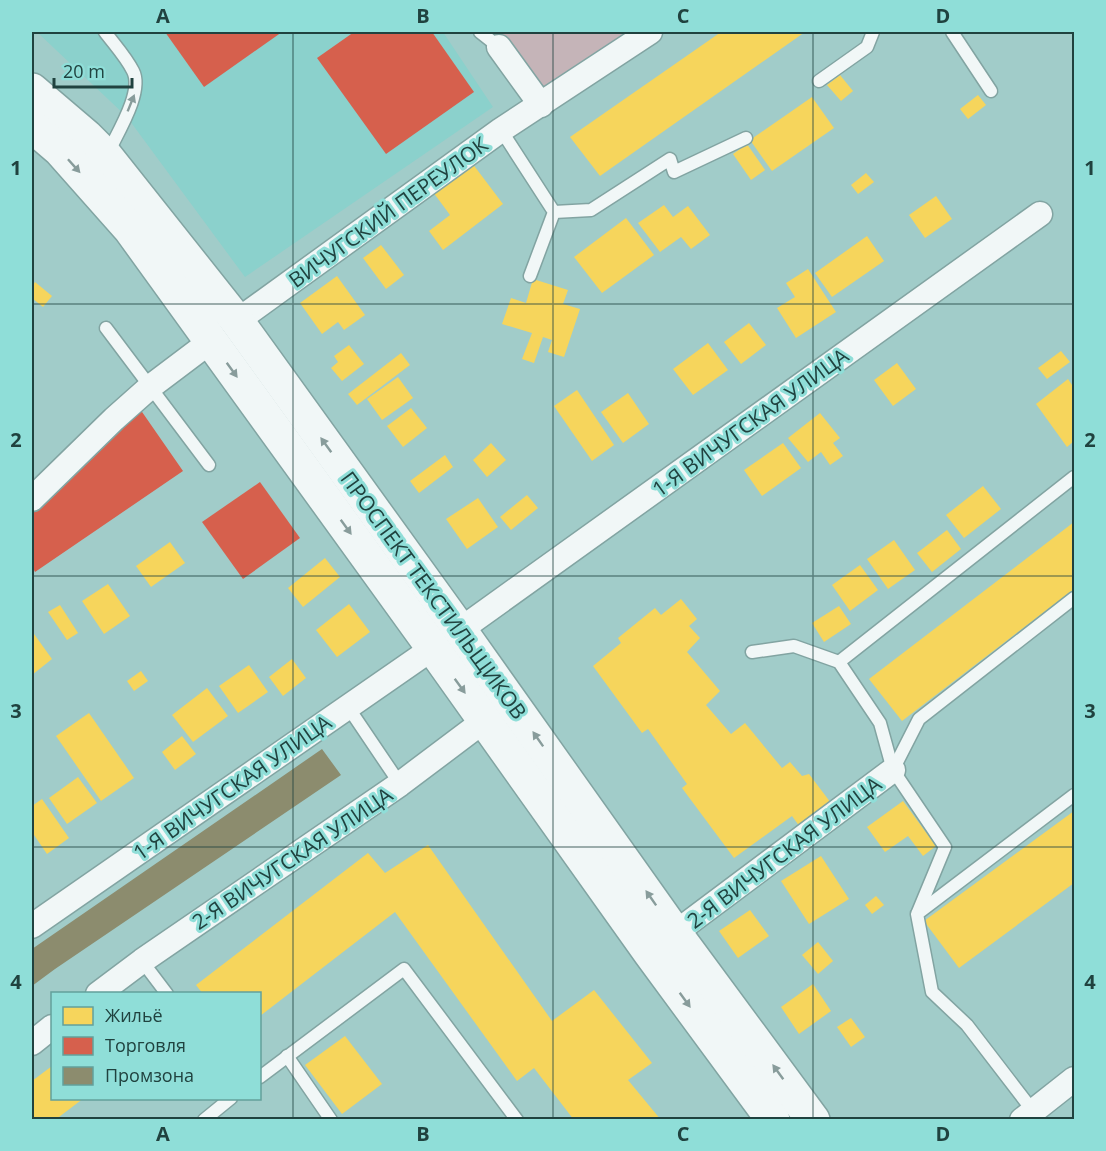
<svg xmlns="http://www.w3.org/2000/svg" width="1106" height="1151" viewBox="0 0 1106 1151" font-family="'Open Sans',sans-serif">
<style>
.built{fill:#8bd1cc}
.green{fill:#c5b4b8}
.homes{fill:#f6d55c}
.shops{fill:#d6604d}
.industry{fill:#8c8c6e}
.lines{fill:none;stroke-linecap:round;stroke-linejoin:round}
.lane-casing{stroke:#82a4a2;stroke-width:15}
.street-casing{stroke:#82a4a2;stroke-width:27}
.secondary-casing{stroke:#82a4a2;stroke-width:36}
.lane{stroke:#f1f7f7;stroke-width:12}
.street{stroke:#f1f7f7;stroke-width:24}
.secondary{stroke:#f1f7f7;stroke-width:33}
.oneway{fill:#889c9b}
.grid{fill:none;stroke:#20423f;stroke-width:1.5;stroke-opacity:0.55}
.labels{text-anchor:middle;dominant-baseline:central;stroke-width:6;stroke-linejoin:round;paint-order:stroke}
.street-label{font-size:21px;fill:#20423f;stroke:#8fded8}
.neatline{fill:none;stroke:#20423f;stroke-width:2}
.grid-label{font-size:20px;text-anchor:middle;font-weight:bold;fill:#20423f}
</style>
<rect width="100%" height="100%" fill="#a1ccc9"/>
<path class="built" d="M37,32H443L493,107L245,277L127,117Z"/>
<path class="green" d="M490,32H650L541,105L499,47Z"/>
<g class="homes">
<path d="M721,32H805L600,176L570,137Z"/>
<path d="M840,75L853,91L841,101L827,85Z"/>
<path d="M978,95L986,105L968,119L960,109Z"/>
<path d="M812,97L834,128L772,171L750,140Z"/>
<path d="M747,144L765,170L751,180L733,154Z"/>
<path d="M469,159L503,204L443,250L429,231L450,215L430,188Z"/>
<path d="M866,173L874,182L858,194L851,185Z"/>
<path d="M936,196L952,219L925,238L909,215Z"/>
<path d="M664,205L673,217L688,206L710,235L691,249L681,237L660,252L638,223Z"/>
<path d="M626,218L654,255L602,293L574,257Z"/>
<path d="M867,236L884,261L832,297L815,273Z"/>
<path d="M381,245L404,275L386,289L363,258Z"/>
<path d="M808,269L836,312L796,338L777,308L795,297L786,283Z"/>
<path d="M337,276L365,315L344,330L338,322L322,334L300,303Z"/>
<path d="M533,279L568,290L563,304L580,309L564,357L548,352L552,340L543,337L534,363L522,359L532,333L502,324L511,298L526,303Z"/>
<path d="M35,282L52,296L43,307L32,298V287Z"/>
<path d="M749,323L766,345L741,364L724,342Z"/>
<path d="M708,343L728,370L693,395L673,369Z"/>
<path d="M349,345L364,364L342,381L331,368L338,362L334,356Z"/>
<path d="M1061,351L1070,362L1047,379L1038,368Z"/>
<path d="M401,353L410,365L357,405L348,394Z"/>
<path d="M897,363L916,389L893,406L874,380Z"/>
<path d="M398,377L413,398L382,420L367,399Z"/>
<path d="M1068,379L1074,388V441L1067,447L1036,404Z"/>
<path d="M577,390L614,445L592,461L554,406Z"/>
<path d="M628,393L649,424L623,443L601,412Z"/>
<path d="M411,408L427,428L403,447L387,426Z"/>
<path d="M820,413L840,438L833,443L843,456L830,465L821,452L808,462L788,438Z"/>
<path d="M491,443L506,460L487,477L473,460Z"/>
<path d="M783,443L801,468L762,496L744,470Z"/>
<path d="M445,455L453,467L419,493L410,481Z"/>
<path d="M983,486L1001,509L964,538L946,515Z"/>
<path d="M527,495L538,508L511,530L500,517Z"/>
<path d="M478,498L498,527L467,549L446,519Z"/>
<path d="M1074,522V589L902,721L869,679Z"/>
<path d="M947,530L961,549L932,572L917,553Z"/>
<path d="M894,540L915,570L888,589L867,559Z"/>
<path d="M170,542L185,563L151,587L136,566Z"/>
<path d="M325,558L340,577L303,607L288,588Z"/>
<path d="M860,565L878,590L850,611L832,585Z"/>
<path d="M108,584L130,616L104,634L82,601Z"/>
<path d="M681,599L697,619L689,626L700,638L687,652L720,691L706,705L731,734L745,723L782,768L790,762L802,776L809,774L831,803L800,827L792,816L734,858L682,788L687,784L648,729L642,733L593,666L621,643L618,638L655,608L661,615Z"/>
<path d="M349,604L370,632L337,657L316,630Z"/>
<path d="M60,605L78,633L67,640L48,612Z"/>
<path d="M839,606L851,624L824,642L812,623Z"/>
<path d="M34,634L52,659L32,675V636Z"/>
<path d="M292,659L306,678L283,696L269,677Z"/>
<path d="M249,665L268,692L238,713L219,686Z"/>
<path d="M141,671L148,681L134,691L127,681Z"/>
<path d="M207,688L228,716L193,742L172,715Z"/>
<path d="M89,713L134,778L101,801L56,736Z"/>
<path d="M182,736L196,754L175,770L162,752Z"/>
<path d="M78,777L97,803L67,824L49,798Z"/>
<path d="M42,799L69,838L47,854L32,832V806Z"/>
<path d="M903,801L936,846L923,856L908,836L885,852L867,827Z"/>
<path d="M1074,811V883L959,968L924,921Z"/>
<path d="M428,845L552,1021L594,990L652,1063L628,1080L661,1120H574L534,1068L517,1081L395,912L260,1016V994H203L196,985L368,853L385,873Z"/>
<path d="M821,856L849,899L809,924L781,881Z"/>
<path d="M876,896L884,905L872,914L865,905Z"/>
<path d="M750,910L769,936L738,958L719,931Z"/>
<path d="M818,942L833,961L818,974L802,955Z"/>
<path d="M813,984L831,1011L799,1034L781,1007Z"/>
<path d="M851,1018L865,1037L851,1047L837,1027Z"/>
<path d="M345,1036L382,1084L342,1114L305,1065Z"/>
<path d="M52,1066V1098H84L55,1120H32V1081Z"/>
</g>
<g class="shops">
<path d="M165,32H282L204,87Z"/>
<path d="M354,32H432L474,92L386,154L317,58Z"/>
<path d="M140,409L183,471L35,572L32,566V510L56,494L49,483Z"/>
<path d="M260,482L300,538L243,579L202,522Z"/>
</g>
<path class="industry" d="M322,749L341,775L55,969L32,986V949Z"/>
<g class="lines">
<g class="lane-casing">
<g id="lane">
<path d="M105,32C114,44 126,57 133,71C144,92 116,135 107,155"/>
<path d="M480,32L499,47"/>
<path d="M952,32L991,91"/>
<path d="M819,81L867,47L873,32"/>
<path d="M501,130L554,212L530,276"/>
<path d="M554,212L591,210L670,159L674,172L746,138"/>
<path d="M106,328L209,465"/>
<path d="M752,652L794,646L839,662L880,723L893,770L945,847L918,912"/>
<path d="M839,662L1074,477"/>
<path d="M348,707L400,784"/>
<path d="M893,770L919,719L1074,598"/>
<path d="M142,961L167,994"/>
<path d="M287,1056L331,1120"/>
<path d="M260,1077L404,969L517,1120"/>
<path d="M1033,1111L967,1025L932,992L917,914L1074,795"/>
<path d="M204,1120L231,1098"/>
</g>
</g>
<g class="street-casing">
<g id="street">
<path d="M499,47L541,105"/>
<path d="M237,321L501,130L650,32"/>
<path d="M32,499L114,419L150,387L211,341"/>
<path d="M460,630L1040,214"/>
<path d="M32,926L433,648"/>
<path d="M675,933L893,770"/>
<path d="M98,994L142,961L400,784L485,720"/>
<path d="M32,1043L52,1027"/>
<path d="M1022,1120L1074,1079"/>
</g>
</g>
<g class="secondary-casing">
<g id="secondary">
<path d="M32,90L86,136L106,156L237,321L460,630L675,933L813,1120"/>
<path d="M32,126L60,150L130,229L433,648L650,953L773,1120"/>
</g>
</g>
<use href="#lane" class="lane"/>
<use href="#street" class="street"/>
<use href="#secondary" class="secondary"/>
</g>
<defs><path id="oneway-solid" d="M-6-.8H1V-3.2L6.5 0L1 3.2V.8H-6Z" transform="scale(1.5)"/></defs>
<g class="oneway">
<use href="#oneway-solid" transform="translate(131 103) rotate(-68)"/>
<use href="#oneway-solid" transform="translate(74 166) rotate(48)"/>
<use href="#oneway-solid" transform="translate(232 370) rotate(54)"/>
<use href="#oneway-solid" transform="translate(326 445) rotate(-126)"/>
<use href="#oneway-solid" transform="translate(346 527) rotate(54)"/>
<use href="#oneway-solid" transform="translate(460 686) rotate(54)"/>
<use href="#oneway-solid" transform="translate(538 739) rotate(-125)"/>
<use href="#oneway-solid" transform="translate(651 898) rotate(-125)"/>
<use href="#oneway-solid" transform="translate(685 1000) rotate(54)"/>
<use href="#oneway-solid" transform="translate(778 1072) rotate(-126)"/>
</g>
<path class="grid" d="M293,32V1120M553,32V1120M813,32V1120M32,304H1074M32,576H1074M32,847H1074"/>
<g class="labels">
<g class="street-label">
<text transform="translate(388 212) rotate(-36)">ВИЧУГСКИЙ ПЕРЕУЛОК</text>
<text transform="translate(750 422) rotate(-36)">1-Я ВИЧУГСКАЯ УЛИЦА</text>
<text transform="translate(434 595) rotate(54)">ПРОСПЕКТ ТЕКСТИЛЬЩИКОВ</text>
<text transform="translate(232 787) rotate(-35)">1-Я ВИЧУГСКАЯ УЛИЦА</text>
<text transform="translate(784 852) rotate(-37)">2-Я ВИЧУГСКАЯ УЛИЦА</text>
<text transform="translate(292 858) rotate(-34)">2-Я ВИЧУГСКАЯ УЛИЦА</text>
</g>
</g>
<rect width="1106" height="1151" fill="none" stroke="#8fded8" stroke-width="66"/>
<rect x="51" y="992" width="210" height="108" fill="#8fded8" stroke="#63a09b" stroke-width="1.5"/>
<rect x="63" y="1007" width="30" height="18" fill="#f6d55c" stroke="#63a09b" stroke-width="1.5"/>
<text x="105" y="1022" font-size="18" fill="#20423f">Жильё</text>
<rect x="63" y="1037" width="30" height="18" fill="#d6604d" stroke="#63a09b" stroke-width="1.5"/>
<text x="105" y="1052" font-size="18" fill="#20423f">Торговля</text>
<rect x="63" y="1067" width="30" height="18" fill="#8c8c6e" stroke="#63a09b" stroke-width="1.5"/>
<text x="105" y="1082" font-size="18" fill="#20423f">Промзона</text>
<path d="M54 78v9h78v-9" fill="none" stroke="#20423f" stroke-width="3"/>
<text x="63" y="78" font-size="18" fill="#20423f" stroke="#8fded8" stroke-width="4.5" paint-order="stroke">20 m</text>
<rect x="33" y="33" width="1040" height="1085" class="neatline"/>
<g class="grid-label">
<text x="163" y="23">A</text>
<text x="423" y="23">B</text>
<text x="683" y="23">C</text>
<text x="943" y="23">D</text>
<text x="16" y="175">1</text>
<text x="1090" y="175">1</text>
<text x="16" y="447">2</text>
<text x="1090" y="447">2</text>
<text x="16" y="718">3</text>
<text x="1090" y="718">3</text>
<text x="16" y="989">4</text>
<text x="1090" y="989">4</text>
<text x="163" y="1141">A</text>
<text x="423" y="1141">B</text>
<text x="683" y="1141">C</text>
<text x="943" y="1141">D</text>
</g>
</svg>
